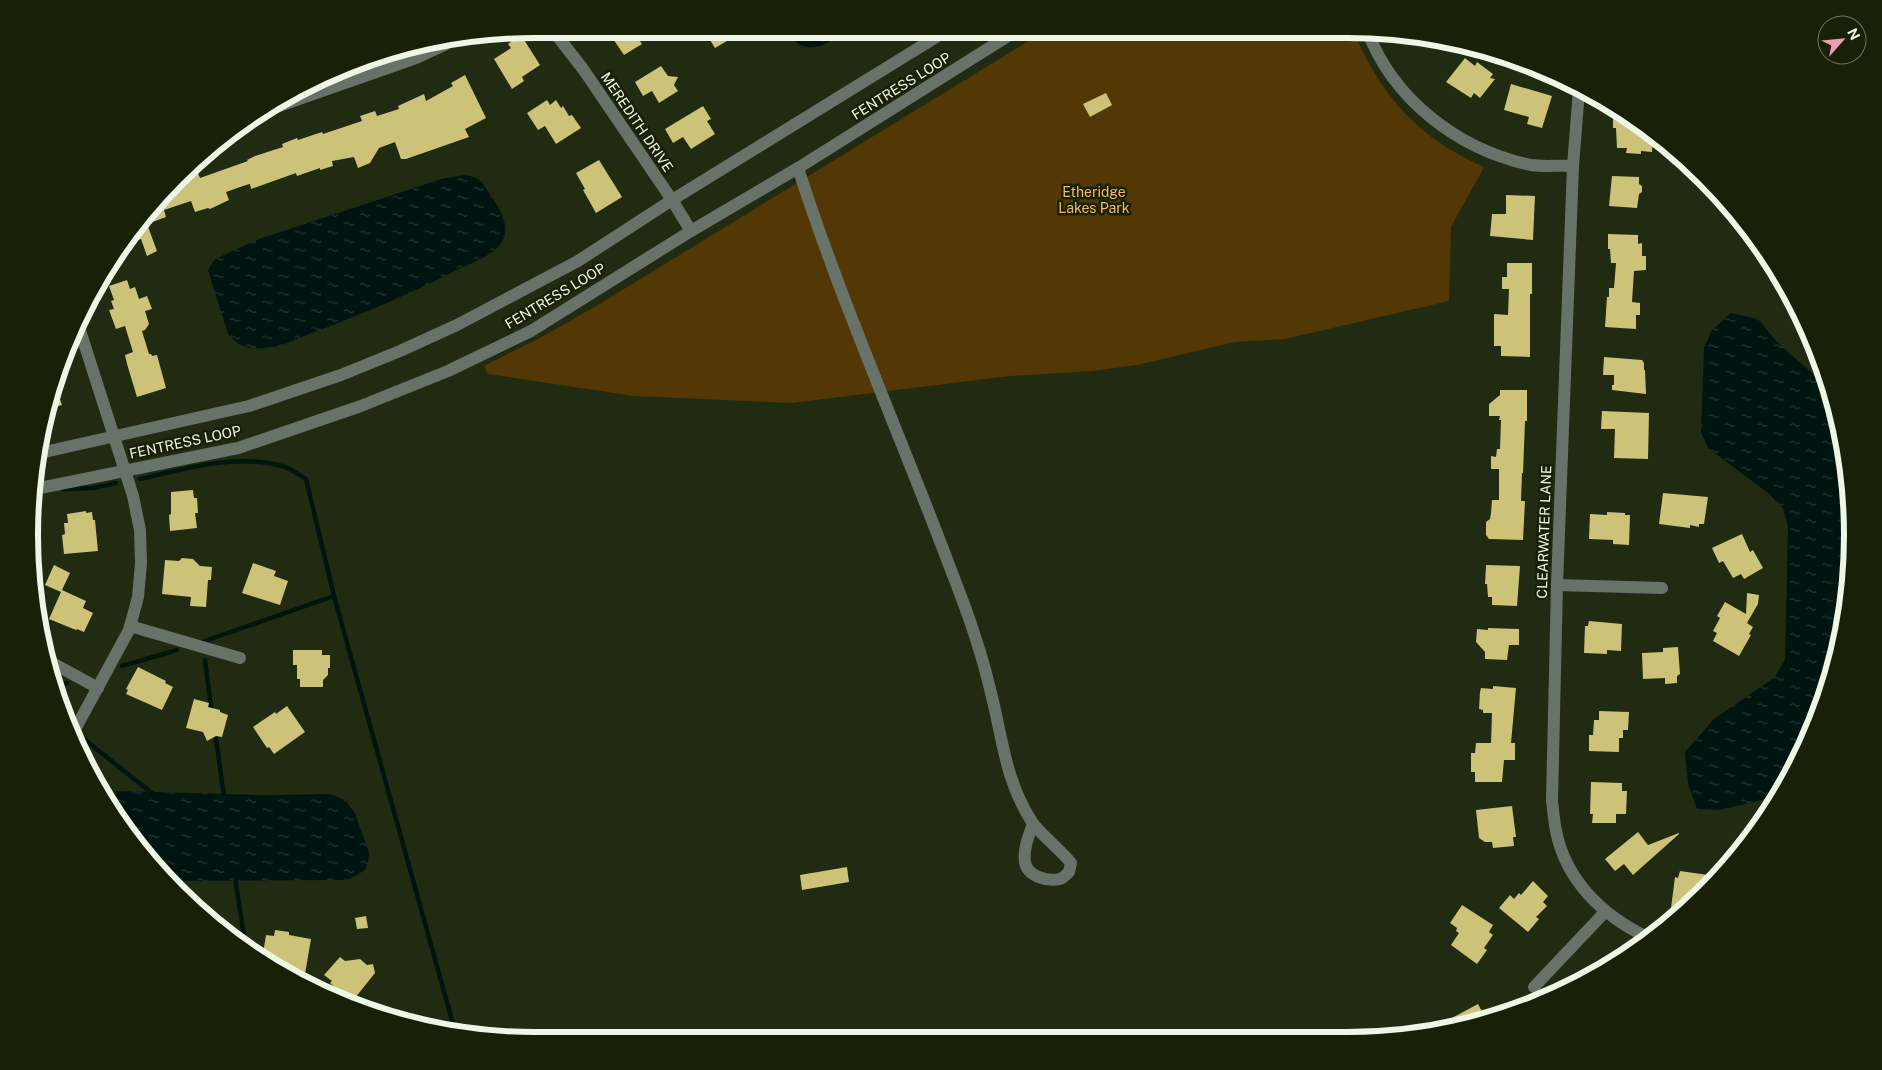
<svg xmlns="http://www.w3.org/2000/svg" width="1882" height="1070" viewBox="0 0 1882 1070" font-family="'Public Sans',sans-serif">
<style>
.green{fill:#533704}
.water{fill:url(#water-ripples)}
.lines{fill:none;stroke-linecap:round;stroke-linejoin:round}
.stream{stroke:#001510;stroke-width:4.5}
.building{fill:#ccc278}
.minor{stroke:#677369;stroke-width:12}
.labels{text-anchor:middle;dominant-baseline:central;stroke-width:5;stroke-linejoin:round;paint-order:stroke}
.street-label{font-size:14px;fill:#eef6e5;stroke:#182108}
.park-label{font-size:14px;fill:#f5bb62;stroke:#182108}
.rim{fill:none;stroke:#eef6e5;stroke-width:6}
</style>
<defs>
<pattern id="water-ripples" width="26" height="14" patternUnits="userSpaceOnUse" patternTransform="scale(1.25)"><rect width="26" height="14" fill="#001510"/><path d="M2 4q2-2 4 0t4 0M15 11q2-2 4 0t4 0" fill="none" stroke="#263833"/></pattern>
</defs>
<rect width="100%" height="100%" fill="#212b12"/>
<path class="green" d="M1353,30C1381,96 1418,138 1484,167L1451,227L1449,301L1285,339L1235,342L1137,365L1092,371L1010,376L791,403L634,396L488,374L484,366L540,338L598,305L1045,31Z"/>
<g class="water">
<path d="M788,32H845C827,45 803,59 788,32Z"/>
<path d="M464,175C483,177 484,186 494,200C502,213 510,228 502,242C493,256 471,263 457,270C408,295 356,317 304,336C294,340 283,346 272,347C254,350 239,349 228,334L208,270L215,259L259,239L441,179Z"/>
<path d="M1731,313L1758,319L1777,342L1829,388L1843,436L1853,535L1844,633L1815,728L1779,796L1720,810L1697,809L1688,784L1685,752L1714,719L1775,677L1785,659L1788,526L1783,509L1768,493L1708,448L1701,432L1704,348L1712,330Z"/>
<path d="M115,791L267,795L330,794L345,800L355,813L369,853L368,863L365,870L350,879L341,880L168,881L134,843L102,796Z"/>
</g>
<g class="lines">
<g class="stream">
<path d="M140,479C185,469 236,453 282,466C290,468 299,475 306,479L334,596L455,1031"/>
<path d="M63,489L93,488L116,483"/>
<path d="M202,642L334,596"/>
<path d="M205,660L212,713"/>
<path d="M122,666L177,650"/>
<path d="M53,687L67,683"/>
<path d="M215,731L224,797"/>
<path d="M84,739L153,794"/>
<path d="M235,877L246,950"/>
</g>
</g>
<g class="building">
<path d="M705,32H742L715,48Z"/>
<path d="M609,33H634L642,44L624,55Z"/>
<path d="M521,35L540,65L522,77L524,81L512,89L494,59L511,48L508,44Z"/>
<path d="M1465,58L1475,66L1477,62L1493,74L1490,78L1495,79L1480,98L1474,93L1471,98L1446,82Z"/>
<path d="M661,66L668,76L678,77L674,85L678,91L659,103L652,91L643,96L635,82Z"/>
<path d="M465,75L486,118L465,129L469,137L406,159H401L395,142L379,148L370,163L358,168L354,157L332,161L333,166L320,170V168L297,176L296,173L251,189L250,184L246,185L226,192L229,200L210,209L208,208L195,212L191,201L164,210L166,217L147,224L157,251L147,256L141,239L121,245L172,183L198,173L200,178L248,161L247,160L255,156L283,147L282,144L297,138L298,140L322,132L323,134L362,121L360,116L375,111L377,116L399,109L398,106L424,94L426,101L453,86L451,83Z"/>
<path d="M1511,84L1552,96L1542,128L1527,124L1529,117L1504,110Z"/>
<path d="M1106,93L1112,105L1090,117L1083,104Z"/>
<path d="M547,100L550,105L556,100L561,108L563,106L569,116L572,115L581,128L556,144L545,126L538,130L527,113Z"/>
<path d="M703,106L711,119L707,121L715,134L691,149L683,137L673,143L665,129Z"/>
<path d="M1613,112L1628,114L1641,125V132L1653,134L1652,152L1641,151V154L1626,153L1627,148H1617L1616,128H1613Z"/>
<path d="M599,160L622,197L596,213L583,190L585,189L576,173Z"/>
<path d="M1612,176L1639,177V184L1642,186V192L1639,194L1637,208L1609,206Z"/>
<path d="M1506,195L1535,196L1533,240L1490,236L1492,214H1506Z"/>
<path d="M1608,234L1638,235V244L1642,243V256H1646V270L1634,271L1632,302L1640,303V315H1636V329L1605,327L1607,297H1609V288H1614L1616,263H1611L1610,249H1608Z"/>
<path d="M1507,263H1532V294H1530V357L1501,356V346H1494V314L1508,315L1509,289H1502V277H1507Z"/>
<path d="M127,280L130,289L135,287L139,299L147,296L152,309L145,311L149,324L145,330L142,331L149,354H151L152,356L157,355L166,388L137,397L127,364L125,355L133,352L125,326L116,329L109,310L114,309L111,301L114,300L109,286Z"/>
<path d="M1604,357L1642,360L1644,363V370H1645L1646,394L1612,390V385H1614V375H1603Z"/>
<path d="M54,382L62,405L45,410L46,404Z"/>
<path d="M1500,390H1527V421H1525L1523,473H1522L1521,501H1525L1523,540L1489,539L1486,535V522L1490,519L1491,513L1492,500H1499V469H1491V456L1496,457L1497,449H1500L1501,420H1499L1500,416H1489V404L1500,395Z"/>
<path d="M1602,411L1649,413L1648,459L1614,458L1615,429H1601Z"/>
<path d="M193,490L194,498H197L198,513H195L197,528L170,531L169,515L171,514V492Z"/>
<path d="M1663,493L1708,497L1704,524H1699V527L1690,525V528L1659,524Z"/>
<path d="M86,511V513L92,512L93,520H95L98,551L64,554L62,535L65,534L64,523H68L67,514Z"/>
<path d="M1607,512L1625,513V515H1630L1629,545L1613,544V540L1589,539L1590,514L1607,515Z"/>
<path d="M1742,534L1750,552L1753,550L1763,568L1744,579L1741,574L1733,578L1723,561L1719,563L1712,548Z"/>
<path d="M182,558L193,559L200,566L212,567L211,580H208L206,607L190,606L191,597L162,594L165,560L179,561Z"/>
<path d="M253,563L276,571L274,576L288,581L280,605L242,593Z"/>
<path d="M54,565L70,573L62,590L86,601L83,608L93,613L84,632L77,629L76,630L49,619L61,592L45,585Z"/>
<path d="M1486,565L1520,566L1517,606L1492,605V597H1488L1487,584H1485Z"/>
<path d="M1747,593L1759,595L1758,604L1747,623L1753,627L1749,634L1751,635L1739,656L1713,641L1717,633L1713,631L1720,618L1717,616L1725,602L1746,614Z"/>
<path d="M1589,621L1622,624L1621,651L1607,650V654L1584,653L1585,626H1588Z"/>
<path d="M1488,628L1519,629V645H1509L1507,660L1485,659V652L1476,642L1477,629L1488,630Z"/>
<path d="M1678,647L1680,674L1677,676V683L1665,684V678L1643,679L1642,653L1663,652V648Z"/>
<path d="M293,650H322V655H330V668H328V675L323,680V687H300V679H297V665H293Z"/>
<path d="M138,667L166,681L165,683L173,687L162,710L126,694L128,690L126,689Z"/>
<path d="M1493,686L1516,688L1511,743H1515V760H1504L1502,782H1475V772H1471V753H1475L1476,743H1491L1492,713H1483V710L1479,709L1480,692L1481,688L1493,689Z"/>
<path d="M194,699L209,703L208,707L220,710V712L228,715L222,737L216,736L207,741L203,732L186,728Z"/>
<path d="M287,706L305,732L274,754L269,747L267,748L253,727L275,712L276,714Z"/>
<path d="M1599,711L1629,712L1628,730H1623V738H1619V752L1589,751V735H1593L1594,720H1599Z"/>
<path d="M1591,782L1622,783V791H1627L1626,814H1616V823H1592L1593,814H1590Z"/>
<path d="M1512,806L1516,837H1513L1514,846L1493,848L1492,842H1485L1479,838L1476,810Z"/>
<path d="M1638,832L1648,845L1679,833V834L1633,875L1624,864L1615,871L1605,859Z"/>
<path d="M847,867L849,882L802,890L800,875Z"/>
<path d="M1680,871L1708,875V882H1714L1705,893L1683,910L1671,908L1675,877L1678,878Z"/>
<path d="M1533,881L1548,896L1543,902L1547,906L1536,917L1539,919L1528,932L1499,908L1510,895L1514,899L1519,893L1521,895Z"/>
<path d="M1462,905L1493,925L1489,932L1493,935L1484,948L1487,950L1477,964L1451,945L1459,933L1456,931L1457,928L1450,923Z"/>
<path d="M366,916L368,928L357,929L355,918Z"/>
<path d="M275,930L289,932V935L311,939L305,974L279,968L262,960L266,935L274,936Z"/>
<path d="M340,957L345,961L360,959L367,965L373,964L375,973L351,1003L339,993L340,991L330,983L332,981L324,975Z"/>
<path d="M1478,1004L1486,1019L1438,1029L1437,1026Z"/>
</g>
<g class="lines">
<g class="minor">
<path d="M1367,30C1393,100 1459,150 1531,165C1545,167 1560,165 1573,166"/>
<path d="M555,33L583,69L672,200L691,231"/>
<path d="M1579,90L1573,166L1557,585L1552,800C1553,810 1554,821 1556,831C1566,881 1603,916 1647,937"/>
<path d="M259,113L416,58L444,45L461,35"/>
<path d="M798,168C843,308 903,441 954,578C969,616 982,654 991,693C1003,740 1005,780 1032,822C1040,834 1061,850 1071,863L1069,872C1067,874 1063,878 1060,879C1047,882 1027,876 1025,862C1023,849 1029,835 1033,824"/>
<path d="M40,453L249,406L341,375L400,351L457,325L578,261L672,200L946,31"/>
<path d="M35,489L238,448L361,406L448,371L531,331L691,231L798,168L1016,31"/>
<path d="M1557,585L1662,588"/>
<path d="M130,626L240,658"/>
<path d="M45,659L98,688"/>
<path d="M72,735L129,630L138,597L141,563L140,530L133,496L77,321"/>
<path d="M1534,987L1605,912"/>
</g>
</g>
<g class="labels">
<g class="street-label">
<text transform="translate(901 86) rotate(-32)">FENTRESS LOOP</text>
<text transform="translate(637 122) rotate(56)">MEREDITH DRIVE</text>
<text transform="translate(555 296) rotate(-31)">FENTRESS LOOP</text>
<text transform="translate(185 442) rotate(-12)">FENTRESS LOOP</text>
<text transform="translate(1544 532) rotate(-88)">CLEARWATER LANE</text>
</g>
<g class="park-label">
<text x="1094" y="192">Etheridge<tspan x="1094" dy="16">Lakes Park</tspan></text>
</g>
</g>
<path d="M0 0H1882V1070H0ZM535 38H1347A497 497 0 0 1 1844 535V535A497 497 0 0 1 1347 1032H535A497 497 0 0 1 38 535V535A497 497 0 0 1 535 38Z" fill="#182108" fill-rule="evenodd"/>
<path class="rim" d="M535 38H1347A497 497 0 0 1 1844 535V535A497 497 0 0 1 1347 1032H535A497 497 0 0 1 38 535V535A497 497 0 0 1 535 38Z"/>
<g transform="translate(1842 40) rotate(63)"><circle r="24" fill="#182108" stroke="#6e7660"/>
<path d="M0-4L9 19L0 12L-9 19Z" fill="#f19ab4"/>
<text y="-8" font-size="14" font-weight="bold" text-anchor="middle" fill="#eef6e5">N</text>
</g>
</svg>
